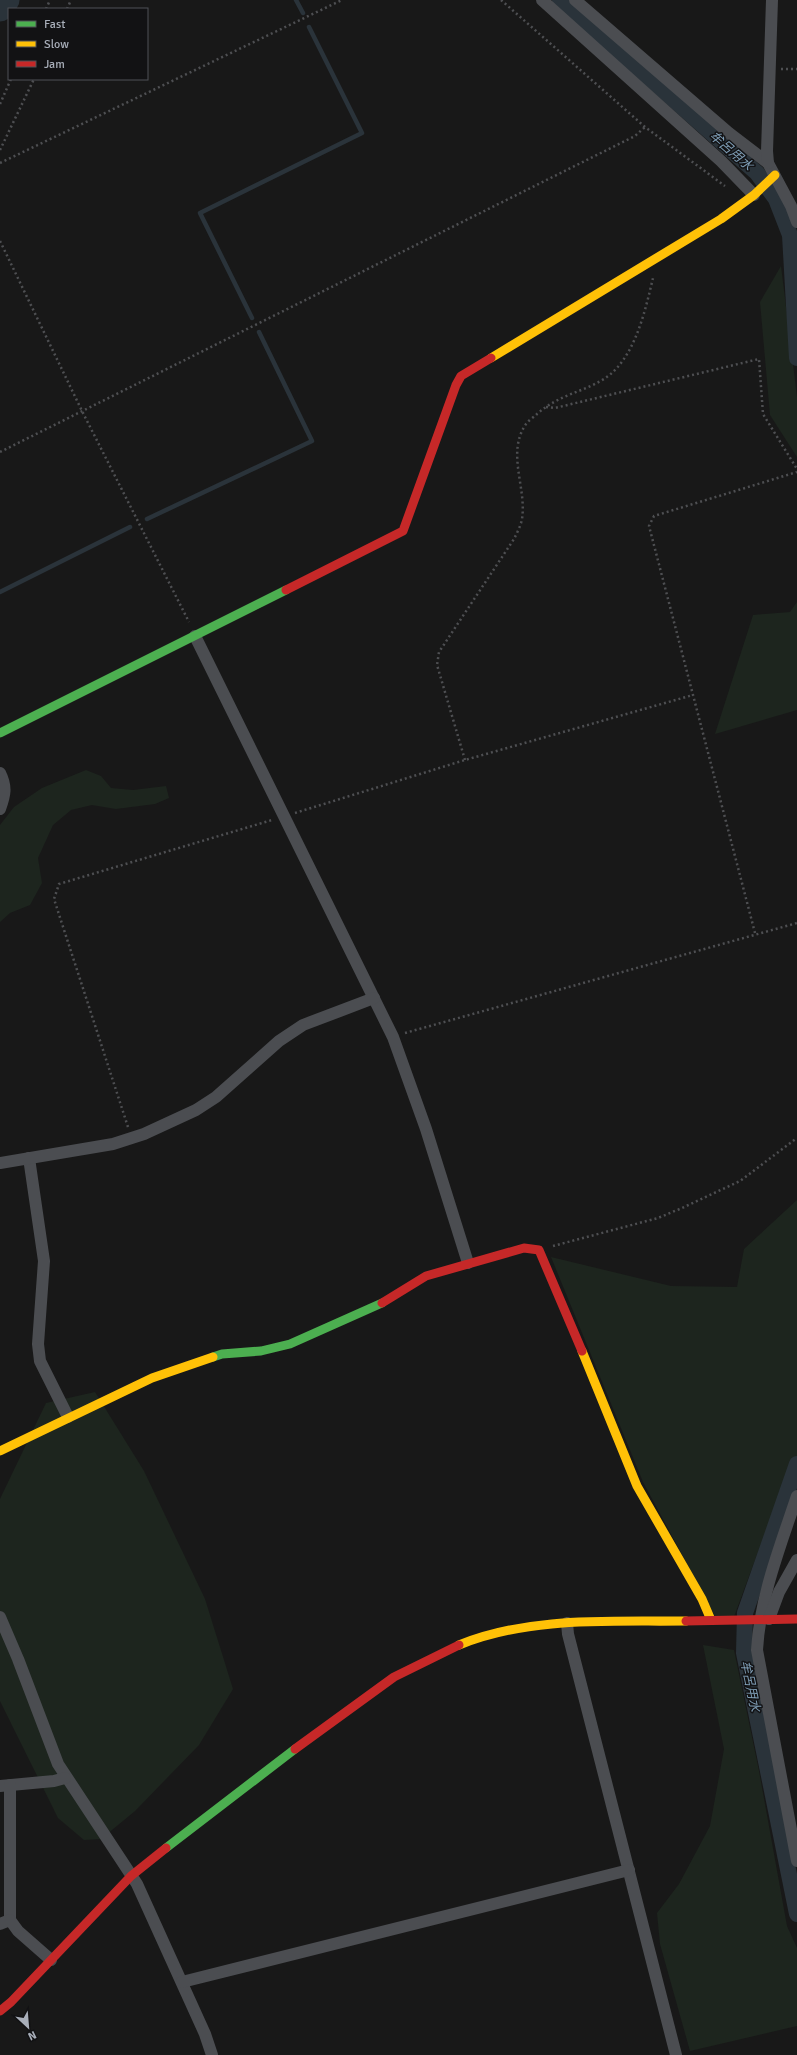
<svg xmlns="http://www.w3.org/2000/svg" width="797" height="2055" viewBox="0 0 797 2055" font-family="Signika,'Noto Sans JP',sans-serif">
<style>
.green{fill:#1d251e}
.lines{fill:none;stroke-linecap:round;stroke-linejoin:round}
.stream{stroke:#2a333a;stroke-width:4.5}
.canal{stroke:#2a333a;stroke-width:16}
.river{stroke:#2a333a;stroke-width:27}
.path{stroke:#4e4f52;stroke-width:2.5;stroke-dasharray:2 3;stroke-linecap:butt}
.street{stroke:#4b4d51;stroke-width:12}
.fast{stroke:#4caf50;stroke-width:9}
.slow{stroke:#ffc107;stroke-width:9}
.jam{stroke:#c62828;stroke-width:9}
.labels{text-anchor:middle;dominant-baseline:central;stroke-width:3;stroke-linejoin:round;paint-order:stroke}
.water-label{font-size:13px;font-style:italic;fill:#7e9db5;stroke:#121214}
</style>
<rect width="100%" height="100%" fill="#181818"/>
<g class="green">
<path d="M781,266L797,397V457L770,415L760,302Z"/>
<path d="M797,602V710L715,734L753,615L790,612Z"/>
<path d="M86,770L101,776L111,788L133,790L166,786L169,798L155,804L116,809L92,805L71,810L53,825L38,858L42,883L30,905L10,913L0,922V825L14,807L42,788Z"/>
<path d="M797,1200V1461L783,1485L732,1622L716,1618L643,1482L551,1257L671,1286L737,1287L744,1249Z"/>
<path d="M95,1392L144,1471L205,1599L233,1689L199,1745L135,1811L101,1839L84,1840L58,1818L0,1701V1499L46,1403Z"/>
<path d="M703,1645L734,1650L759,1771L787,1926L797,1948V2026L690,2051L660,1944L657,1913L679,1884L710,1826L724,1749Z"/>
</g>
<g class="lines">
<g class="stream">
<path d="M296,0L303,13"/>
<path d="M252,318L200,213L362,133L309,27"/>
<path d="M147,519L312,441L259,332"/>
<path d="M0,592L130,527"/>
</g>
<g class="canal">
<path d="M560,0L757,173L776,199L790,235L797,358"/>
<path d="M797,1464L745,1613L744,1653L797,1914"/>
</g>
<path class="river" d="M0,8L6,0"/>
<g class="path">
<path d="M501,0L645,127L725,186"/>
<path d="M46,9L50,0"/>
<path d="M67,9L71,0"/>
<path d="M781,69H797"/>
<path d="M0,104L11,79"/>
<path d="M0,150L34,79"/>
<path d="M0,163L342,0"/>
<path d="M0,241L82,411L189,622"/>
<path d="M546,407L555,408L759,359L763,414L797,469"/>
<path d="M0,452L635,136L645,127"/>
<path d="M465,760L437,665L439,652L514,539C517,533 521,525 522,519C527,488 506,453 526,424C529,420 534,417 537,414C560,394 581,393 604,379C635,359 645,311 653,278"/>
<path d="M295,813L465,760L693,695"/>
<path d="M755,933L649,526L654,516L797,472"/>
<path d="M405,1033L797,923"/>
<path d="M128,1127L54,899L59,884L272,820"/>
<path d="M553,1246L658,1218L682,1208L740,1181L797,1138"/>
</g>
<g class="street">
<path d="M542,0L721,161L754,195"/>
<path d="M575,0L729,133L768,163L791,206L797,222"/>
<path d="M768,163L767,151L772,0"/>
<path d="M195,636L393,1037L426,1129L468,1263"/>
<path d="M0,773C7,787 5,795 0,809"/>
<path d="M29,1158L44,1261L38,1344L40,1361L68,1417"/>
<path d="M0,1163L113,1144L144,1134L196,1110L216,1097L279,1041L303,1025L374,998"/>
<path d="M797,1496C780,1547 760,1597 757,1650L797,1861"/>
<path d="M0,1617L18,1659L58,1764L137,1884L205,2034L212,2055"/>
<path d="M769,1619L779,1592L797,1560"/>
<path d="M567,1623L568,1634L676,2055"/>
<path d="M0,1786L54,1781L65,1778"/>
<path d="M10,1920V1785"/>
<path d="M0,1924L10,1920L18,1931L51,1960"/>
<path d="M182,1982L629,1870"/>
</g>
<g class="fast">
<path d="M0,733L286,590"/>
<path d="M213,1357L222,1354L261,1351L290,1344L382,1303"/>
<path d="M166,1848L295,1749"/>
</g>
<g class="slow">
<path d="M491,358L721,219L754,195L775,175"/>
<path d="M582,1351L637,1486L702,1599L711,1620"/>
<path d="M0,1451L152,1378L213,1357"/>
<path d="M459,1645C530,1616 611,1622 686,1621"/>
</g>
<g class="jam">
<path d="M286,590L403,531L456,385L461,376L491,358"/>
<path d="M382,1303L426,1276L524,1248L539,1250L582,1351"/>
<path d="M686,1621L797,1619"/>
<path d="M295,1749L394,1677L459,1645"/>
<path d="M0,2011L11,2002L131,1876L166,1848"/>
</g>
</g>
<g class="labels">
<g class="water-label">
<text transform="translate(731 151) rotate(41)">牟呂用水</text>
<text transform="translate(750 1686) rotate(78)">牟呂用水</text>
</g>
</g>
<rect x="8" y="8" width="140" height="72" fill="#121214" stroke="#4e5056"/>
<rect x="16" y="21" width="20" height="6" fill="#4caf50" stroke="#4e5056"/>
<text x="44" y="28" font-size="12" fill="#a8aeb9">Fast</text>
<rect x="16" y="41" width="20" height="6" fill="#ffc107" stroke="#4e5056"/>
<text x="44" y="48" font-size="12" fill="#a8aeb9">Slow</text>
<rect x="16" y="61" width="20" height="6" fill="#c62828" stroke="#4e5056"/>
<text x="44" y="68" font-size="12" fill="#a8aeb9">Jam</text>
<g transform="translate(28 2027) rotate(154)" stroke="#121214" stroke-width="3" paint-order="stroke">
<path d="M0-3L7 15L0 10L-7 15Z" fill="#a8aeb9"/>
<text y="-6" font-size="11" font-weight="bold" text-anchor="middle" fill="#a8aeb9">N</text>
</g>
</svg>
